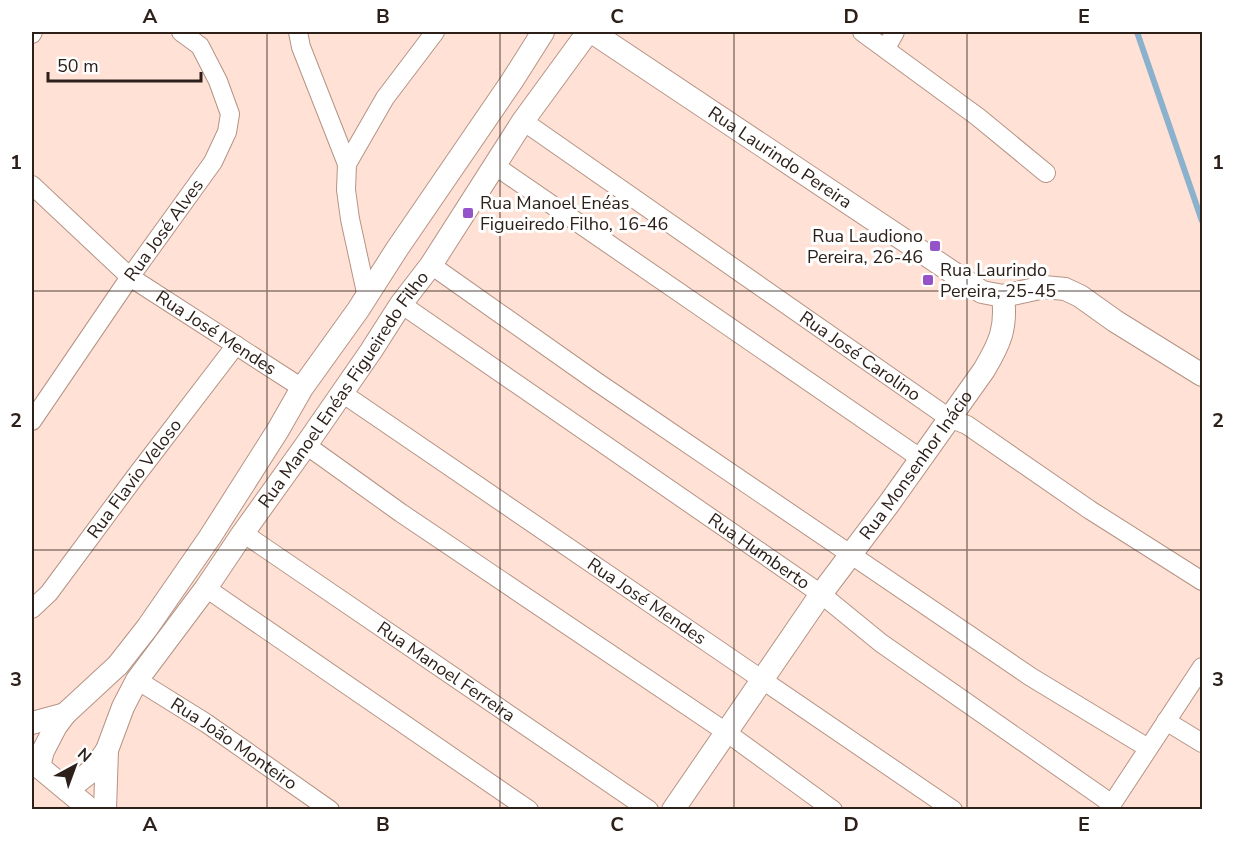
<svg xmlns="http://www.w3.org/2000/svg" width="1234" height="841" viewBox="0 0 1234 841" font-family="'Nunito Sans',sans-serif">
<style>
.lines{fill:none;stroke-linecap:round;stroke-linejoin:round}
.stream{stroke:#8cb1cd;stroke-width:6}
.minor-casing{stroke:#b59385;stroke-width:20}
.tertiary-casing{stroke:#b59385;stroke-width:24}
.minor{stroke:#fff;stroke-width:18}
.tertiary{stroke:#fff;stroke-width:22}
.grid{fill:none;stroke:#2d201a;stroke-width:1.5;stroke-opacity:0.55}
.poi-dot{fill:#9453c8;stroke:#fff;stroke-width:2}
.labels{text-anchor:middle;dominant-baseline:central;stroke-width:6;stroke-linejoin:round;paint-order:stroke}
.street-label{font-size:18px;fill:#2d201a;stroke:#fff}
.poi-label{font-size:18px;fill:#2d201a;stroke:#fff;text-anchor:start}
.neatline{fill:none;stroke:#2d201a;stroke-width:2}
.grid-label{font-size:20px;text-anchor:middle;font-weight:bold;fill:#2d201a}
</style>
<rect width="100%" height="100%" fill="#ffe2d5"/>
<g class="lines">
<path class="stream" d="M1137,32L1202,221"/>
<g class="minor-casing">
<g id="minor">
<path d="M298,32L301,47L347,164"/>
<path d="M862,32L978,117L1046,173"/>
<path d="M32,34L33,32"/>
<path d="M886,48L895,32"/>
<path id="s1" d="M523,121L949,418L967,425L1090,510L1202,581"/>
<path d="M494,165L920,458"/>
<path id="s2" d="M32,185L130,277L302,388"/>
<path d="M431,265L597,382L1031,677L1148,748"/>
<path d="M367,297L350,219L346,190L347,164L385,98L435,32"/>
<path id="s3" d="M401,304L821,594L881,643L1112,804"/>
<path id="s4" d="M342,393C545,533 750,670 953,810"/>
<path id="s5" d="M32,421L130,277L213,162L227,132L230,114L218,81L200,46L181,32"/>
<path d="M306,445L401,513L726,732L833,810"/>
<path id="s6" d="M243,533L649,810"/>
<path d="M206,588L529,810"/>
<path id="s7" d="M32,609L49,593L135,477L236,345"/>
<path id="s8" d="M137,680L206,723L330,810"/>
<path d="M1166,721L1202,743"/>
<path d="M1108,810L1202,667"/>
</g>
</g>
<g class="tertiary-casing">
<g id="tertiary">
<path id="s9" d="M592,32L982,292L1003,296L1044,287L1065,289L1080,296L1115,321L1202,375"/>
<path d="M32,723L65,714"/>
<path d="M32,761L91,810"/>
<path d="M39,766L43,751L56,726L65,714L118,665L147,628L210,537L278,430L302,388L358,310L397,249L512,81L543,32"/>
<path id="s10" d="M67,790L94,769L107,750L123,707L137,680L206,588L243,533L306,445L371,351L401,304L431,265L523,121L588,32"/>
<path d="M105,810L107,750"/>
<path id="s11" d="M673,810L821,594L888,505L984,370C1000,343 1007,328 1003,296"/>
</g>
</g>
<use href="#minor" class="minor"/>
<use href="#tertiary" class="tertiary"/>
</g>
<path class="grid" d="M267,32V810M500,32V810M734,32V810M967,32V810M32,291H1202M32,550H1202"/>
<g class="poi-dot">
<rect x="462" y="207" width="12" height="12" rx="3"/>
<rect x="929" y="240" width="12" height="12" rx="3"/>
<rect x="922" y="274" width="12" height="12" rx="3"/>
</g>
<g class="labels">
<g class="street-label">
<text stroke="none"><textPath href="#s9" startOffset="226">Rua Laurindo Pereira</textPath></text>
<text stroke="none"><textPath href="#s5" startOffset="232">Rua José Alves</textPath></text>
<text stroke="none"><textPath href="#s2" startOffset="237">Rua José Mendes</textPath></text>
<text stroke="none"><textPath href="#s1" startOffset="411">Rua José Carolino</textPath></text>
<text stroke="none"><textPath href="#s10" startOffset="490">Rua Manoel Enéas Figueiredo Filho</textPath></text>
<text stroke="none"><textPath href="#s11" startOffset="422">Rua Monsenhor Inácio</textPath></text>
<text stroke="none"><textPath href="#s7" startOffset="166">Rua Flavio Veloso</textPath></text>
<text stroke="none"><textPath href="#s3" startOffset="435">Rua Humberto</textPath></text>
<text stroke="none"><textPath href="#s4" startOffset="369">Rua José Mendes</textPath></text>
<text stroke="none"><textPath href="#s6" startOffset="246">Rua Manoel Ferreira</textPath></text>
<text stroke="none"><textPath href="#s8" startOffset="116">Rua João Monteiro</textPath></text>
</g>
<g class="poi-label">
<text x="480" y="203">Rua Manoel Enéas<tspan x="480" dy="21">Figueiredo Filho, 16-46</tspan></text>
<text x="923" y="236" text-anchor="end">Rua Laudiono<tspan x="923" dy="21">Pereira, 26-46</tspan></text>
<text x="940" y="270">Rua Laurindo<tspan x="940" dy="21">Pereira, 25-45</tspan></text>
</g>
</g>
<rect width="1234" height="841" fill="none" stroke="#ffffff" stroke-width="66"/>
<g transform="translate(75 766) rotate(41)" stroke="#ffffff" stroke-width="4.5" paint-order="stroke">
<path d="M0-4.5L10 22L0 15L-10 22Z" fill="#2d201a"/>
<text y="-9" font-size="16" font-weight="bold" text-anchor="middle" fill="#2d201a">N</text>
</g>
<path d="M48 72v9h153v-9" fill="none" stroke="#2d201a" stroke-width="3"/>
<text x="57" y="72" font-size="18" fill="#2d201a" stroke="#ffffff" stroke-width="4.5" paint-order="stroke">50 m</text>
<rect x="33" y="33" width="1168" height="775" class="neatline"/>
<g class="grid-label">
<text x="150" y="23">A</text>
<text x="383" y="23">B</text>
<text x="617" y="23">C</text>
<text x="851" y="23">D</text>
<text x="1084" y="23">E</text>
<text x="16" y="169">1</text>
<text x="1218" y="169">1</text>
<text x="16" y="427">2</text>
<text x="1218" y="427">2</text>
<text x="16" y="686">3</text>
<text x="1218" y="686">3</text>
<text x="150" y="831">A</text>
<text x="383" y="831">B</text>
<text x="617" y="831">C</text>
<text x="851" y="831">D</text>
<text x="1084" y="831">E</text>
</g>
</svg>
